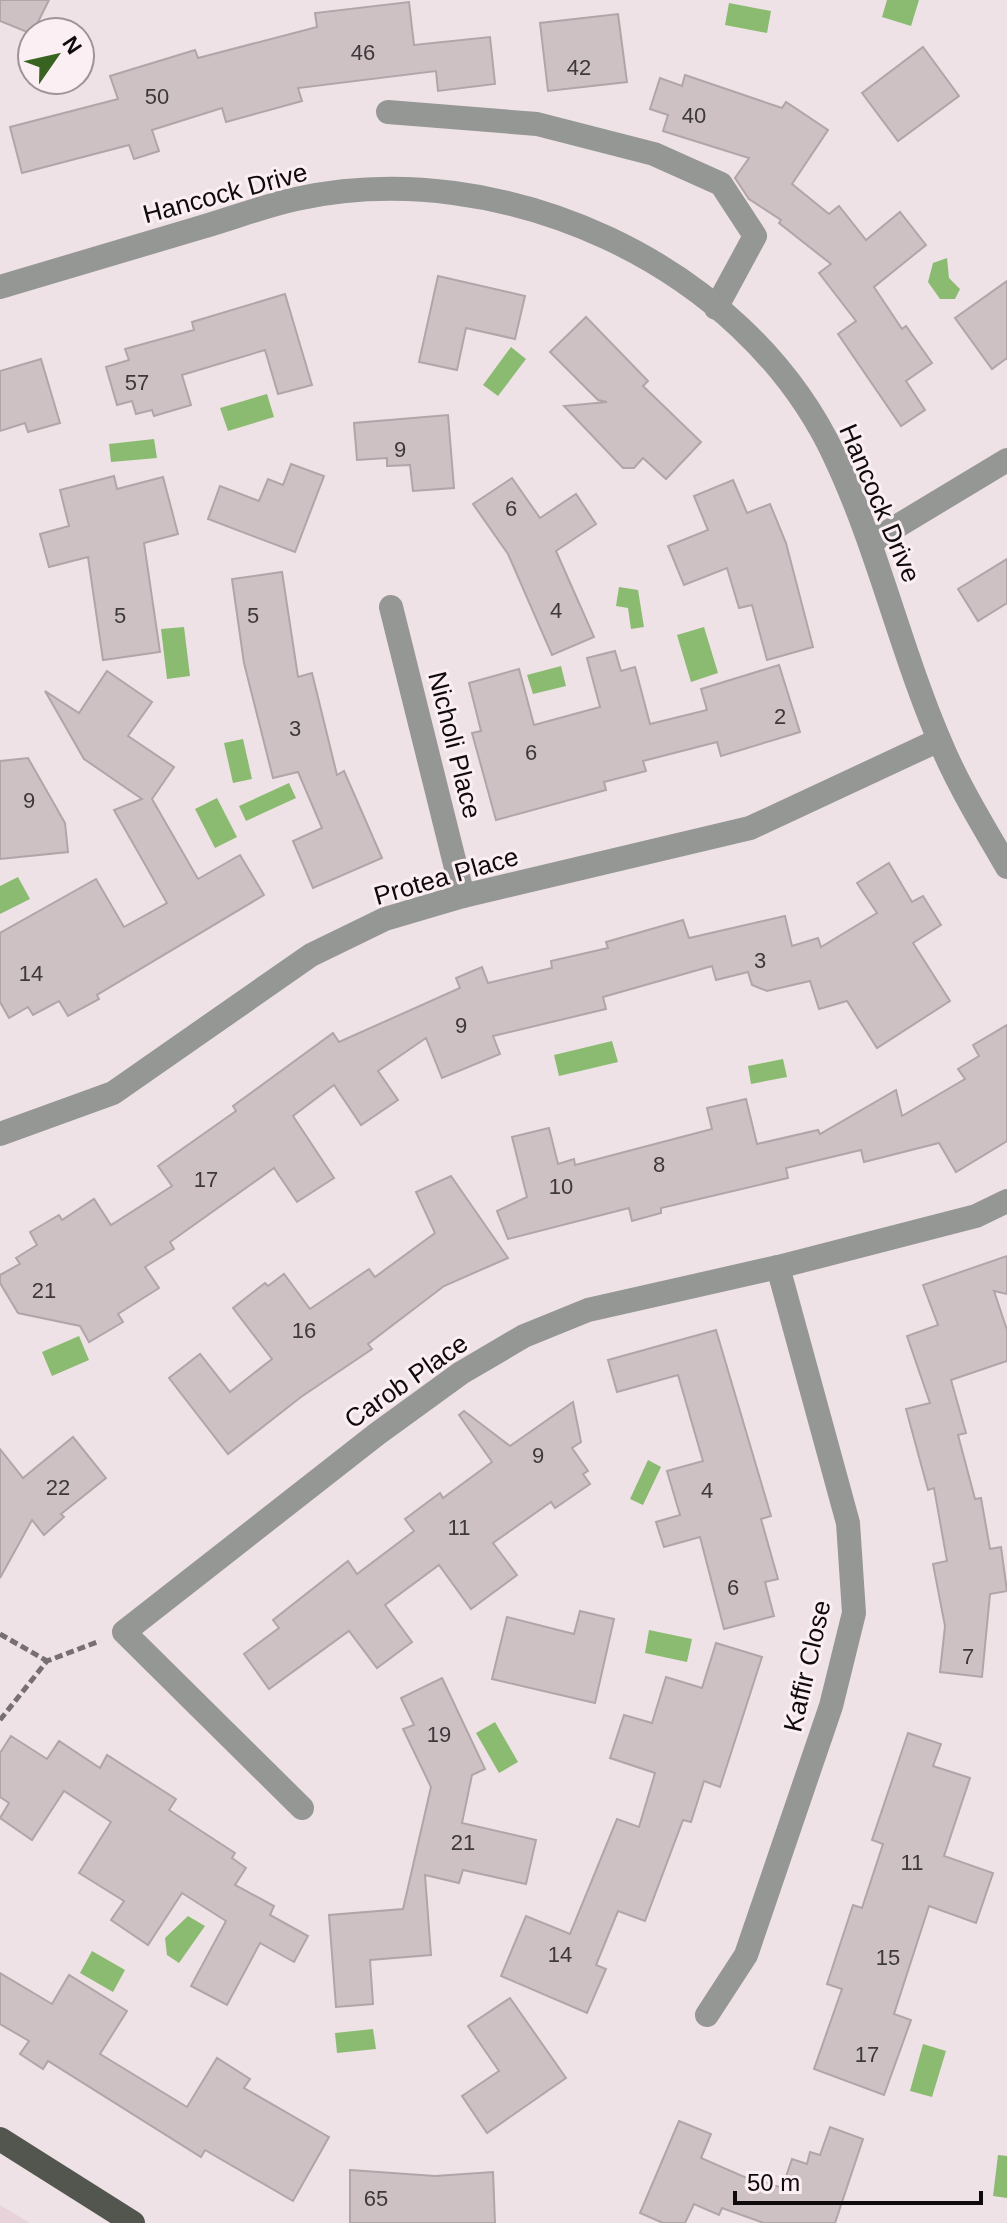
<svg xmlns="http://www.w3.org/2000/svg" width="1007" height="2223" viewBox="0 0 1007 2223" font-family="Helvetica,sans-serif">
<style>
.built{fill:#e8d3da}
.water{fill:#8abb71}
.building{fill:#cdc1c4;stroke:#b0a5a8;stroke-width:2}
.lines{fill:none;stroke-linecap:round;stroke-linejoin:round}
.path{stroke:#776f72;stroke-width:5;stroke-dasharray:8 4;stroke-linecap:butt}
.minor{stroke:#949793;stroke-width:24}
.major{stroke:#52564f;stroke-width:24}
.labels{text-anchor:middle;dominant-baseline:central;stroke-width:6;stroke-linejoin:round;paint-order:stroke}
.number-label{font-size:22px;fill:#3e383b}
.street-label{font-size:26px;fill:#0f0b0d;stroke:#fceff3}
</style>
<rect width="100%" height="100%" fill="#efe2e6"/>
<path class="built" d="M0,2205L30,2223H0Z"/>
<g class="water">
<path d="M887,0H919L911,26L882,17Z"/>
<path d="M729,3L771,11L767,33L725,25Z"/>
<path d="M947,258L949,278L960,289L955,299H940L928,282L933,263Z"/>
<path d="M511,347L526,359L498,396L483,385Z"/>
<path d="M267,394L274,417L228,431L220,408Z"/>
<path d="M154,439L157,458L111,462L109,444Z"/>
<path d="M619,587L638,590L644,627L631,629L628,608L616,606Z"/>
<path d="M184,627L190,676L167,679L161,629Z"/>
<path d="M704,627L718,673L691,682L677,635Z"/>
<path d="M561,666L566,686L533,694L527,675Z"/>
<path d="M243,739L252,779L233,783L224,743Z"/>
<path d="M289,783L296,798L246,821L239,806Z"/>
<path d="M217,798L237,837L215,848L195,809Z"/>
<path d="M18,877L30,899L0,914V886Z"/>
<path d="M612,1041L618,1062L559,1076L554,1055Z"/>
<path d="M783,1059L787,1077L751,1084L748,1066Z"/>
<path d="M79,1336L89,1360L52,1376L42,1352Z"/>
<path d="M648,1460L661,1467L643,1505L630,1499Z"/>
<path d="M649,1630L692,1639L687,1662L645,1653Z"/>
<path d="M495,1722L518,1762L499,1773L476,1733Z"/>
<path d="M188,1916L205,1926L179,1963L167,1955L165,1938Z"/>
<path d="M92,1951L125,1970L113,1992L80,1973Z"/>
<path d="M373,2029L376,2049L337,2053L335,2033Z"/>
<path d="M923,2044L946,2051L932,2097L910,2091Z"/>
<path d="M998,2155L1007,2156V2198L993,2196Z"/>
</g>
<g class="building">
<path d="M0,0H49L32,34L0,21Z"/>
<path d="M409,2L414,45L490,37L495,84L438,91L436,71L298,88L302,101L226,122L222,108L152,130L159,151L134,159L129,145L22,173L10,127L118,99L110,76L195,50L198,58L317,27L315,13Z"/>
<path d="M618,14L627,82L548,91L540,23Z"/>
<path d="M923,47L959,96L898,141L862,93Z"/>
<path d="M685,75L782,108L786,102L828,130L792,184L829,214L839,206L866,240L900,212L926,245L874,287L902,329L906,326L932,363L906,381L925,410L901,426L838,334L856,321L819,273L831,264L779,223L781,220L749,199L735,178L749,158L663,131L668,115L650,109L660,78L682,86Z"/>
<path d="M438,276L525,296L515,339L466,328L457,370L419,362Z"/>
<path d="M1007,281V358L992,369L955,318Z"/>
<path d="M285,294L312,385L278,394L265,350L182,375L191,405L154,416L152,410L136,414L132,401L117,405L106,367L129,360L125,349L194,330L192,322Z"/>
<path d="M586,317L648,381L643,386L701,442L666,479L643,458L634,468H623L564,406L607,402L598,400L550,352Z"/>
<path d="M41,359L60,423L28,432L25,423L0,431V371Z"/>
<path d="M448,415L454,488L413,491L410,465L387,466V458L357,460L354,423Z"/>
<path d="M291,464L324,476L295,552L208,519L220,486L259,501L268,479L283,485Z"/>
<path d="M114,476L117,489L163,477L178,534L144,543L160,652L103,660L88,557L49,567L40,534L69,526L60,490Z"/>
<path d="M512,478L540,518L576,494L596,524L556,551L594,637L552,655L508,554L473,504Z"/>
<path d="M733,480L747,513L770,504L786,543L813,647L767,660L752,605L739,608L727,568L684,585L668,546L708,530L694,496Z"/>
<path d="M1007,559V603L978,621L958,589Z"/>
<path d="M282,572L298,677L312,673L337,775L344,771L382,858L313,888L293,841L322,828L298,772L273,778L244,663L232,579Z"/>
<path d="M615,651L621,671L635,667L650,724L707,710L701,689L779,665L800,732L721,756L717,742L643,761L646,771L604,782L606,790L496,820L472,733L481,731L469,683L519,669L534,725L600,707L587,658Z"/>
<path d="M107,671L152,702L128,736L174,767L152,799L198,879L240,855L264,895L97,995L99,999L68,1016L59,1001L33,1015L28,1007L9,1018L0,1002V933L96,879L124,927L167,903L114,810L142,799L84,759L45,691L79,713Z"/>
<path d="M28,758L65,823L68,852L0,859V761Z"/>
<path d="M889,863L912,902L923,896L941,925L913,943L950,1001L877,1048L847,1001L819,1009L810,981L767,991L752,985L748,972L716,980L712,966L603,997L606,1009L493,1036L500,1054L442,1078L426,1038L378,1071L398,1100L361,1125L334,1085L293,1116L334,1178L297,1202L274,1168L170,1242L174,1249L145,1267L159,1288L118,1314L123,1322L89,1342L80,1326L18,1313L0,1283V1275L20,1264L16,1258L37,1245L30,1232L59,1215L62,1220L94,1199L111,1225L172,1186L158,1166L236,1111L233,1106L333,1033L339,1042L460,988L456,978L482,967L488,983L552,968L551,961L608,948L606,942L683,920L689,938L785,916L792,946L818,938L821,947L877,913L857,883Z"/>
<path d="M1007,1025V1141L956,1172L939,1143L864,1162L861,1150L786,1168L788,1178L661,1208V1213L632,1221L629,1208L508,1239L497,1211L527,1197L512,1137L549,1128L558,1164L574,1159L575,1165L712,1129L707,1108L746,1099L757,1144L818,1130L820,1134L896,1090L902,1116L965,1079L958,1069L979,1056L973,1045Z"/>
<path d="M451,1176L508,1258L444,1286L368,1344L372,1349L301,1397L228,1454L169,1378L200,1354L230,1392L272,1359L233,1308L265,1283L268,1286L284,1274L310,1309L369,1269L375,1277L435,1233L416,1192Z"/>
<path d="M1007,1256V1294L994,1291L1007,1330V1361L951,1380L966,1433L958,1435L975,1499L981,1498L990,1549L1001,1547L1007,1591L990,1594L982,1677L940,1672L945,1626L933,1564L947,1561L934,1488L928,1490L906,1409L930,1403L907,1336L938,1325L923,1285Z"/>
<path d="M716,1330L771,1516L761,1519L778,1579L765,1582L774,1616L724,1629L700,1537L664,1547L656,1522L680,1515L667,1471L703,1461L678,1375L617,1392L608,1360Z"/>
<path d="M573,1402L581,1442L572,1448L588,1471L583,1474L590,1484L555,1508L551,1502L493,1543L517,1575L471,1609L439,1565L385,1605L412,1642L377,1668L349,1631L269,1689L244,1654L279,1628L273,1620L348,1561L357,1574L414,1531L405,1519L440,1493L443,1498L492,1462L459,1415L464,1411L510,1446Z"/>
<path d="M73,1437L106,1478L61,1514L64,1517L44,1535L32,1520L0,1578V1449L23,1478Z"/>
<path d="M580,1611L614,1619L595,1703L492,1679L507,1617L574,1634Z"/>
<path d="M716,1643L762,1657L720,1787L704,1781L691,1822L683,1820L645,1921L618,1911L596,1965L606,1969L587,2013L501,1976L526,1916L570,1934L617,1819L639,1827L655,1773L610,1758L624,1715L652,1723L666,1677L702,1688Z"/>
<path d="M442,1678L485,1769L472,1775L462,1823L536,1840L526,1884L463,1870L459,1883L425,1875L431,1955L370,1960L373,2004L336,2007L329,1915L403,1909L431,1787L403,1729L414,1725L401,1698Z"/>
<path d="M908,1733L941,1744L933,1766L970,1778L944,1856L993,1873L976,1923L929,1906L894,2014L911,2020L884,2095L814,2069L842,1989L827,1984L853,1905L862,1908L883,1844L872,1840Z"/>
<path d="M11,1736L47,1759L59,1741L100,1768L107,1755L176,1799L169,1810L235,1853L232,1858L246,1868L235,1885L274,1906L270,1915L308,1936L294,1962L260,1943L227,2005L191,1986L226,1921L182,1893L148,1945L111,1920L124,1901L79,1873L111,1822L64,1791L32,1840L0,1818L9,1803L0,1797V1753Z"/>
<path d="M0,1973L52,2004L69,1975L127,2011L100,2054L187,2107L217,2058L250,2079L244,2088L329,2137L293,2201L205,2150L201,2157L48,2061L43,2069L20,2054L29,2041L0,2024Z"/>
<path d="M510,1998L566,2078L487,2133L462,2096L499,2071L468,2026Z"/>
<path d="M679,2121L711,2134L701,2158L758,2183L759,2180L782,2188L792,2159L807,2164L810,2152L820,2155L830,2127L863,2139L835,2223H764L722,2208L719,2215L694,2204L685,2223H663L640,2213Z"/>
<path d="M350,2170L435,2176L493,2172L495,2223H350Z"/>
</g>
<g class="lines">
<g class="path">
<path d="M0,1634L47,1661"/>
<path d="M0,1720L47,1661L100,1641"/>
</g>
<g class="minor">
<path d="M388,112L537,124L654,154L721,184L755,236L716,308"/>
<path d="M0,287C67,267 134,247 202,227C233,218 264,206 296,199C501,154 743,263 834,455C878,548 900,649 941,744C959,787 984,827 1007,867"/>
<path d="M871,542L1007,460"/>
<path d="M391,607L463,896"/>
<path d="M0,1134L113,1093L311,955L385,919L463,896L750,828L939,740"/>
<path d="M302,1808L124,1632L377,1434L461,1373L524,1336L588,1310L778,1267L976,1216L1007,1201"/>
<path d="M707,2015L746,1955L831,1706L854,1613L848,1523L778,1267"/>
</g>
<path class="major" d="M0,2139L133,2223"/>
</g>
<g class="labels">
<g class="number-label">
<text x="363" y="52">46</text>
<text x="579" y="67">42</text>
<text x="157" y="96">50</text>
<text x="694" y="115">40</text>
<text x="137" y="382">57</text>
<text x="400" y="449">9</text>
<text x="511" y="508">6</text>
<text x="556" y="610">4</text>
<text x="120" y="615">5</text>
<text x="253" y="615">5</text>
<text x="780" y="716">2</text>
<text x="295" y="728">3</text>
<text x="531" y="752">6</text>
<text x="29" y="800">9</text>
<text x="760" y="960">3</text>
<text x="31" y="973">14</text>
<text x="461" y="1025">9</text>
<text x="659" y="1164">8</text>
<text x="206" y="1179">17</text>
<text x="561" y="1186">10</text>
<text x="44" y="1290">21</text>
<text x="304" y="1330">16</text>
<text x="538" y="1455">9</text>
<text x="58" y="1487">22</text>
<text x="707" y="1490">4</text>
<text x="459" y="1527">11</text>
<text x="733" y="1587">6</text>
<text x="968" y="1656">7</text>
<text x="439" y="1734">19</text>
<text x="463" y="1842">21</text>
<text x="912" y="1862">11</text>
<text x="560" y="1954">14</text>
<text x="888" y="1957">15</text>
<text x="867" y="2054">17</text>
<text x="376" y="2198">65</text>
</g>
<g class="street-label">
<text transform="translate(225 193) rotate(-15)">Hancock Drive</text>
<text transform="translate(880 503) rotate(67)">Hancock Drive</text>
<text transform="translate(455 745) rotate(76)">Nicholi Place</text>
<text transform="translate(446 876) rotate(-16)">Protea Place</text>
<text transform="translate(406 1381) rotate(-35)">Carob Place</text>
<text transform="translate(807 1666) rotate(-77)">Kaffir Close</text>
</g>
</g>
<g transform="translate(56 56) rotate(56)"><circle r="38" fill="#fceff3" stroke="#9d9497" stroke-width="2"/>
<path d="M0-6L14 30L0 20L-14 30Z" fill="#396320"/>
<text y="-12" font-size="22" font-weight="bold" text-anchor="middle" fill="#0f0b0d">N</text>
</g>
<path d="M735 2191v12h246v-12" fill="none" stroke="#0f0b0d" stroke-width="4"/>
<text x="747" y="2191" font-size="24" fill="#0f0b0d" stroke="#fceff3" stroke-width="6" paint-order="stroke">50 m</text>
</svg>
